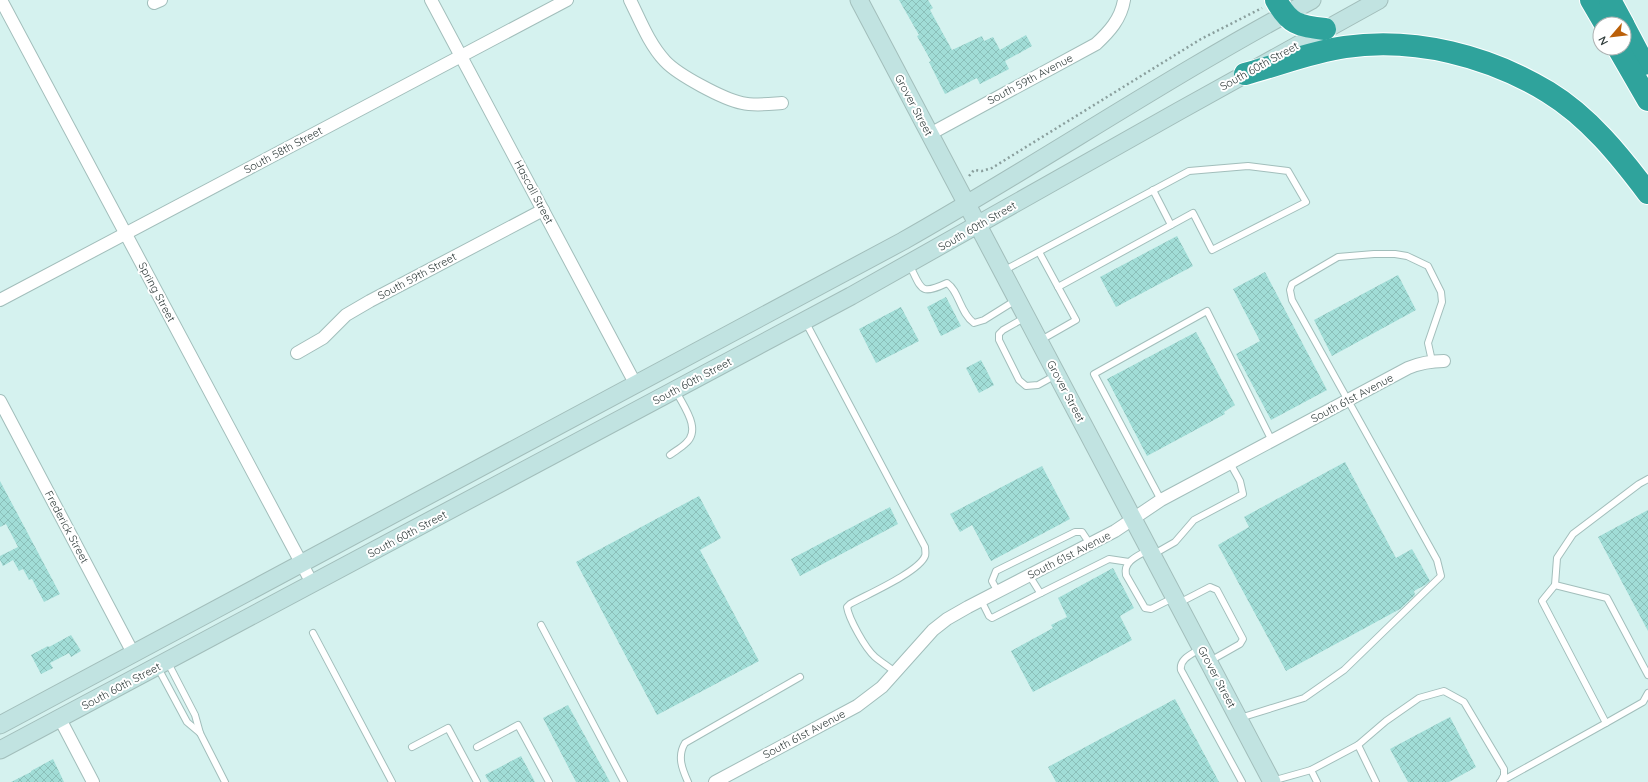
<svg xmlns="http://www.w3.org/2000/svg" width="1648" height="782" viewBox="0 0 1648 782" font-family="Quicksand,sans-serif">
<style>
.building{fill:url(#building-cross-hatch)}
.lines{fill:none;stroke-linecap:round;stroke-linejoin:round}
.service-casing{stroke:#a2bebb;stroke-width:8}
.minor-casing{stroke:#a2bebb;stroke-width:14}
.secondary-casing{stroke:#a2bebb;stroke-width:19}
.motorway-casing{stroke:#fff;stroke-width:24}
.path{stroke:#8a9f9d;stroke-width:2.5;stroke-dasharray:2 3;stroke-linecap:butt}
.service{stroke:#fff;stroke-width:6}
.minor{stroke:#fff;stroke-width:12}
.secondary{stroke:#c1e3e1;stroke-width:17}
.motorway{stroke:#2fa39c;stroke-width:22}
.labels{text-anchor:middle;dominant-baseline:central;stroke-width:4;stroke-linejoin:round;paint-order:stroke}
.street-label{font-size:11px;fill:#313d3c;stroke:#fff}
</style>
<defs>
<pattern id="building-cross-hatch" width="8" height="8" patternUnits="userSpaceOnUse"><rect width="8" height="8" fill="#a1ddd7"/><path d="M0 0l8 8M0 8l8-8" fill="none" stroke="#8bbfb9"/></pattern>
</defs>
<rect width="100%" height="100%" fill="#d5f2ef"/>
<g class="building">
<path d="M899,0H928L933,8L930,10L952,50L982,36L984,41L993,37L1000,50L1026,35L1032,46L1005,61L1009,69L980,84L977,78L945,94L929,62L931,61L917,36L919,35Z"/>
<path d="M1177,236L1193,266L1116,307L1100,277Z"/>
<path d="M1265,272L1327,390L1271,420L1236,354L1260,341L1233,289Z"/>
<path d="M1398,275L1416,310L1332,356L1314,320Z"/>
<path d="M946,297L961,326L941,336L927,307Z"/>
<path d="M901,307L919,341L876,363L859,329Z"/>
<path d="M1196,332L1235,405L1224,412L1225,414L1147,456L1107,379Z"/>
<path d="M981,360L994,385L979,393L966,368Z"/>
<path d="M1345,462L1396,558L1412,549L1430,581L1425,585L1414,591L1415,595L1400,609L1286,671L1218,545L1249,527L1244,517Z"/>
<path d="M1042,466L1070,519L991,561L972,525L960,532L950,514Z"/>
<path d="M0,481L60,594L44,602L32,579L29,580L23,569L19,571L13,560L3,566L0,560V556L18,547L6,524L0,527Z"/>
<path d="M699,496L721,538L700,550L759,661L657,715L576,562Z"/>
<path d="M890,507L898,524L800,576L791,559Z"/>
<path d="M1648,510V631L1598,537Z"/>
<path d="M1113,568L1134,608L1120,616L1132,640L1033,692L1011,651L1053,628L1051,625L1067,617L1058,598Z"/>
<path d="M71,635L81,651L71,657L69,653L50,663L53,668L41,674L31,655L48,646L49,647Z"/>
<path d="M1175,699L1219,782H1056L1048,767Z"/>
<path d="M568,705L610,782H576L543,718Z"/>
<path d="M1450,717L1476,767L1449,782H1408L1390,749Z"/>
<path d="M521,756L535,782H489L485,775Z"/>
<path d="M53,759L64,782H11L31,772V771Z"/>
</g>
<g class="lines">
<g class="service-casing">
<g id="service">
<path d="M1153,190L1171,225"/>
<path d="M1039,252L1076,320L1041,340"/>
<path d="M909,264C922,289 919,296 947,283C959,291 960,313 974,323L984,320L1016,300"/>
<path d="M1003,271L1189,171L1248,166L1288,171L1306,202L1212,250L1193,213L1058,287"/>
<path d="M1026,317L1003,330L999,334V340L1019,380L1026,386L1038,385L1056,375"/>
<path d="M805,321L925,547C925,549 926,554 925,556C919,572 866,595 850,604L847,607C849,619 865,648 875,657C881,662 889,667 895,672"/>
<path d="M670,455C675,451 681,448 686,443C702,429 683,406 676,391"/>
<path d="M1161,500L1094,374L1207,311L1272,441"/>
<path d="M1148,550C1138,556 1123,561 1126,575L1145,608L1151,609L1173,598"/>
<path d="M1154,554L1175,542L1194,520L1243,494L1240,481L1230,463"/>
<path d="M1029,575L1039,591L1041,593L1109,559L1129,562"/>
<path d="M1555,585L1607,598L1648,675"/>
<path d="M998,592L992,581L996,571L1075,532H1082L1090,544"/>
<path d="M981,600L989,616L992,618L1041,593"/>
<path d="M1179,603L1210,587L1217,590L1243,639L1240,644L1210,661"/>
<path d="M541,625L624,782"/>
<path d="M313,633L392,782"/>
<path d="M1200,649C1192,654 1179,659 1181,670L1242,782"/>
<path d="M167,661L195,715L200,733L225,782"/>
<path d="M158,668L187,722L200,733"/>
<path d="M1240,718L1304,698L1344,670L1441,576L1437,560L1292,300L1290,290L1292,284L1338,257L1374,254H1395L1407,256L1428,266L1441,292L1442,302L1428,343L1432,361"/>
<path d="M1606,723L1643,702L1648,693"/>
<path d="M1358,745L1386,721L1419,698L1444,691L1464,702L1504,769V775L1501,781"/>
<path d="M412,747L448,728L477,782"/>
<path d="M477,747L518,725L549,782"/>
<path d="M1311,770L1317,782"/>
<path d="M1272,781L1311,770L1358,745L1376,782"/>
<path d="M688,782C682,769 677,756 685,743L800,677"/>
<path d="M1500,782L1606,723L1542,601L1555,585L1557,558L1573,534L1639,484L1648,479"/>
</g>
</g>
<g class="minor-casing">
<g id="minor">
<path d="M1,0L313,585"/>
<path d="M431,0L636,385"/>
<path d="M630,0C640,20 649,44 665,61C678,75 723,99 742,103C755,106 769,104 782,103"/>
<path d="M154,3L161,0"/>
<path d="M930,134L1096,44C1109,32 1121,19 1124,0"/>
<path d="M0,300L567,0"/>
<path d="M297,353L323,338L346,315L370,301L543,210"/>
<path d="M0,401L133,653"/>
<path d="M60,719L93,782"/>
<path d="M715,782L857,706L882,687L933,630L947,619L968,607L1115,531L1161,500L1408,368C1420,363 1431,361 1444,361"/>
</g>
</g>
<g class="secondary-casing">
<g id="secondary">
<path d="M859,0L1272,782"/>
<path d="M0,725L903,241C1041,163 1172,74 1312,0"/>
<path d="M0,750L851,296L1179,111L1379,0"/>
</g>
</g>
<g class="motorway-casing">
<g id="motorway">
<path d="M1276,0C1289,24 1298,26 1325,29"/>
<path d="M1591,0L1605,24"/>
<path d="M1610,0L1623,24"/>
<path d="M1624,26L1644,64"/>
<path d="M1618,48L1648,100"/>
<path d="M1245,74C1279,65 1310,52 1345,47C1415,37 1489,56 1548,92C1589,117 1620,156 1648,193"/>
</g>
</g>
<path class="path" d="M969,176L974,170L982,171L992,168L1201,39L1262,8"/>
<use href="#service" class="service"/>
<use href="#minor" class="minor"/>
<use href="#secondary" class="secondary"/>
<use href="#motorway" class="motorway"/>
</g>
<g class="labels">
<g class="street-label">
<text transform="translate(1259 66) rotate(-29)">South 60th Street</text>
<text transform="translate(1030 79) rotate(-28)">South 59th Avenue</text>
<text transform="translate(914 105) rotate(62)">Grover Street</text>
<text transform="translate(283 150) rotate(-28)">South 58th Street</text>
<text transform="translate(534 192) rotate(62)">Hascall Street</text>
<text transform="translate(977 226) rotate(-30)">South 60th Street</text>
<text transform="translate(417 276) rotate(-28)">South 59th Street</text>
<text transform="translate(157 292) rotate(62)">Spring Street</text>
<text transform="translate(692 381) rotate(-28)">South 60th Street</text>
<text transform="translate(1066 391) rotate(62)">Grover Street</text>
<text transform="translate(1352 398) rotate(-28)">South 61st Avenue</text>
<text transform="translate(67 527) rotate(62)">Frederick Street</text>
<text transform="translate(407 534) rotate(-28)">South 60th Street</text>
<text transform="translate(1069 555) rotate(-27)">South 61st Avenue</text>
<text transform="translate(1217 677) rotate(62)">Grover Street</text>
<text transform="translate(121 686) rotate(-28)">South 60th Street</text>
<text transform="translate(804 734) rotate(-28)">South 61st Avenue</text>
</g>
</g>
<g transform="translate(1612 36) rotate(242)"><circle r="19" fill="#ffffff" stroke="#adb1b1"/>
<path d="M0-3L7 15L0 10L-7 15Z" fill="#bb6009"/>
<text y="-6" font-size="11" font-weight="bold" text-anchor="middle" fill="#313d3c">N</text>
</g>
</svg>
